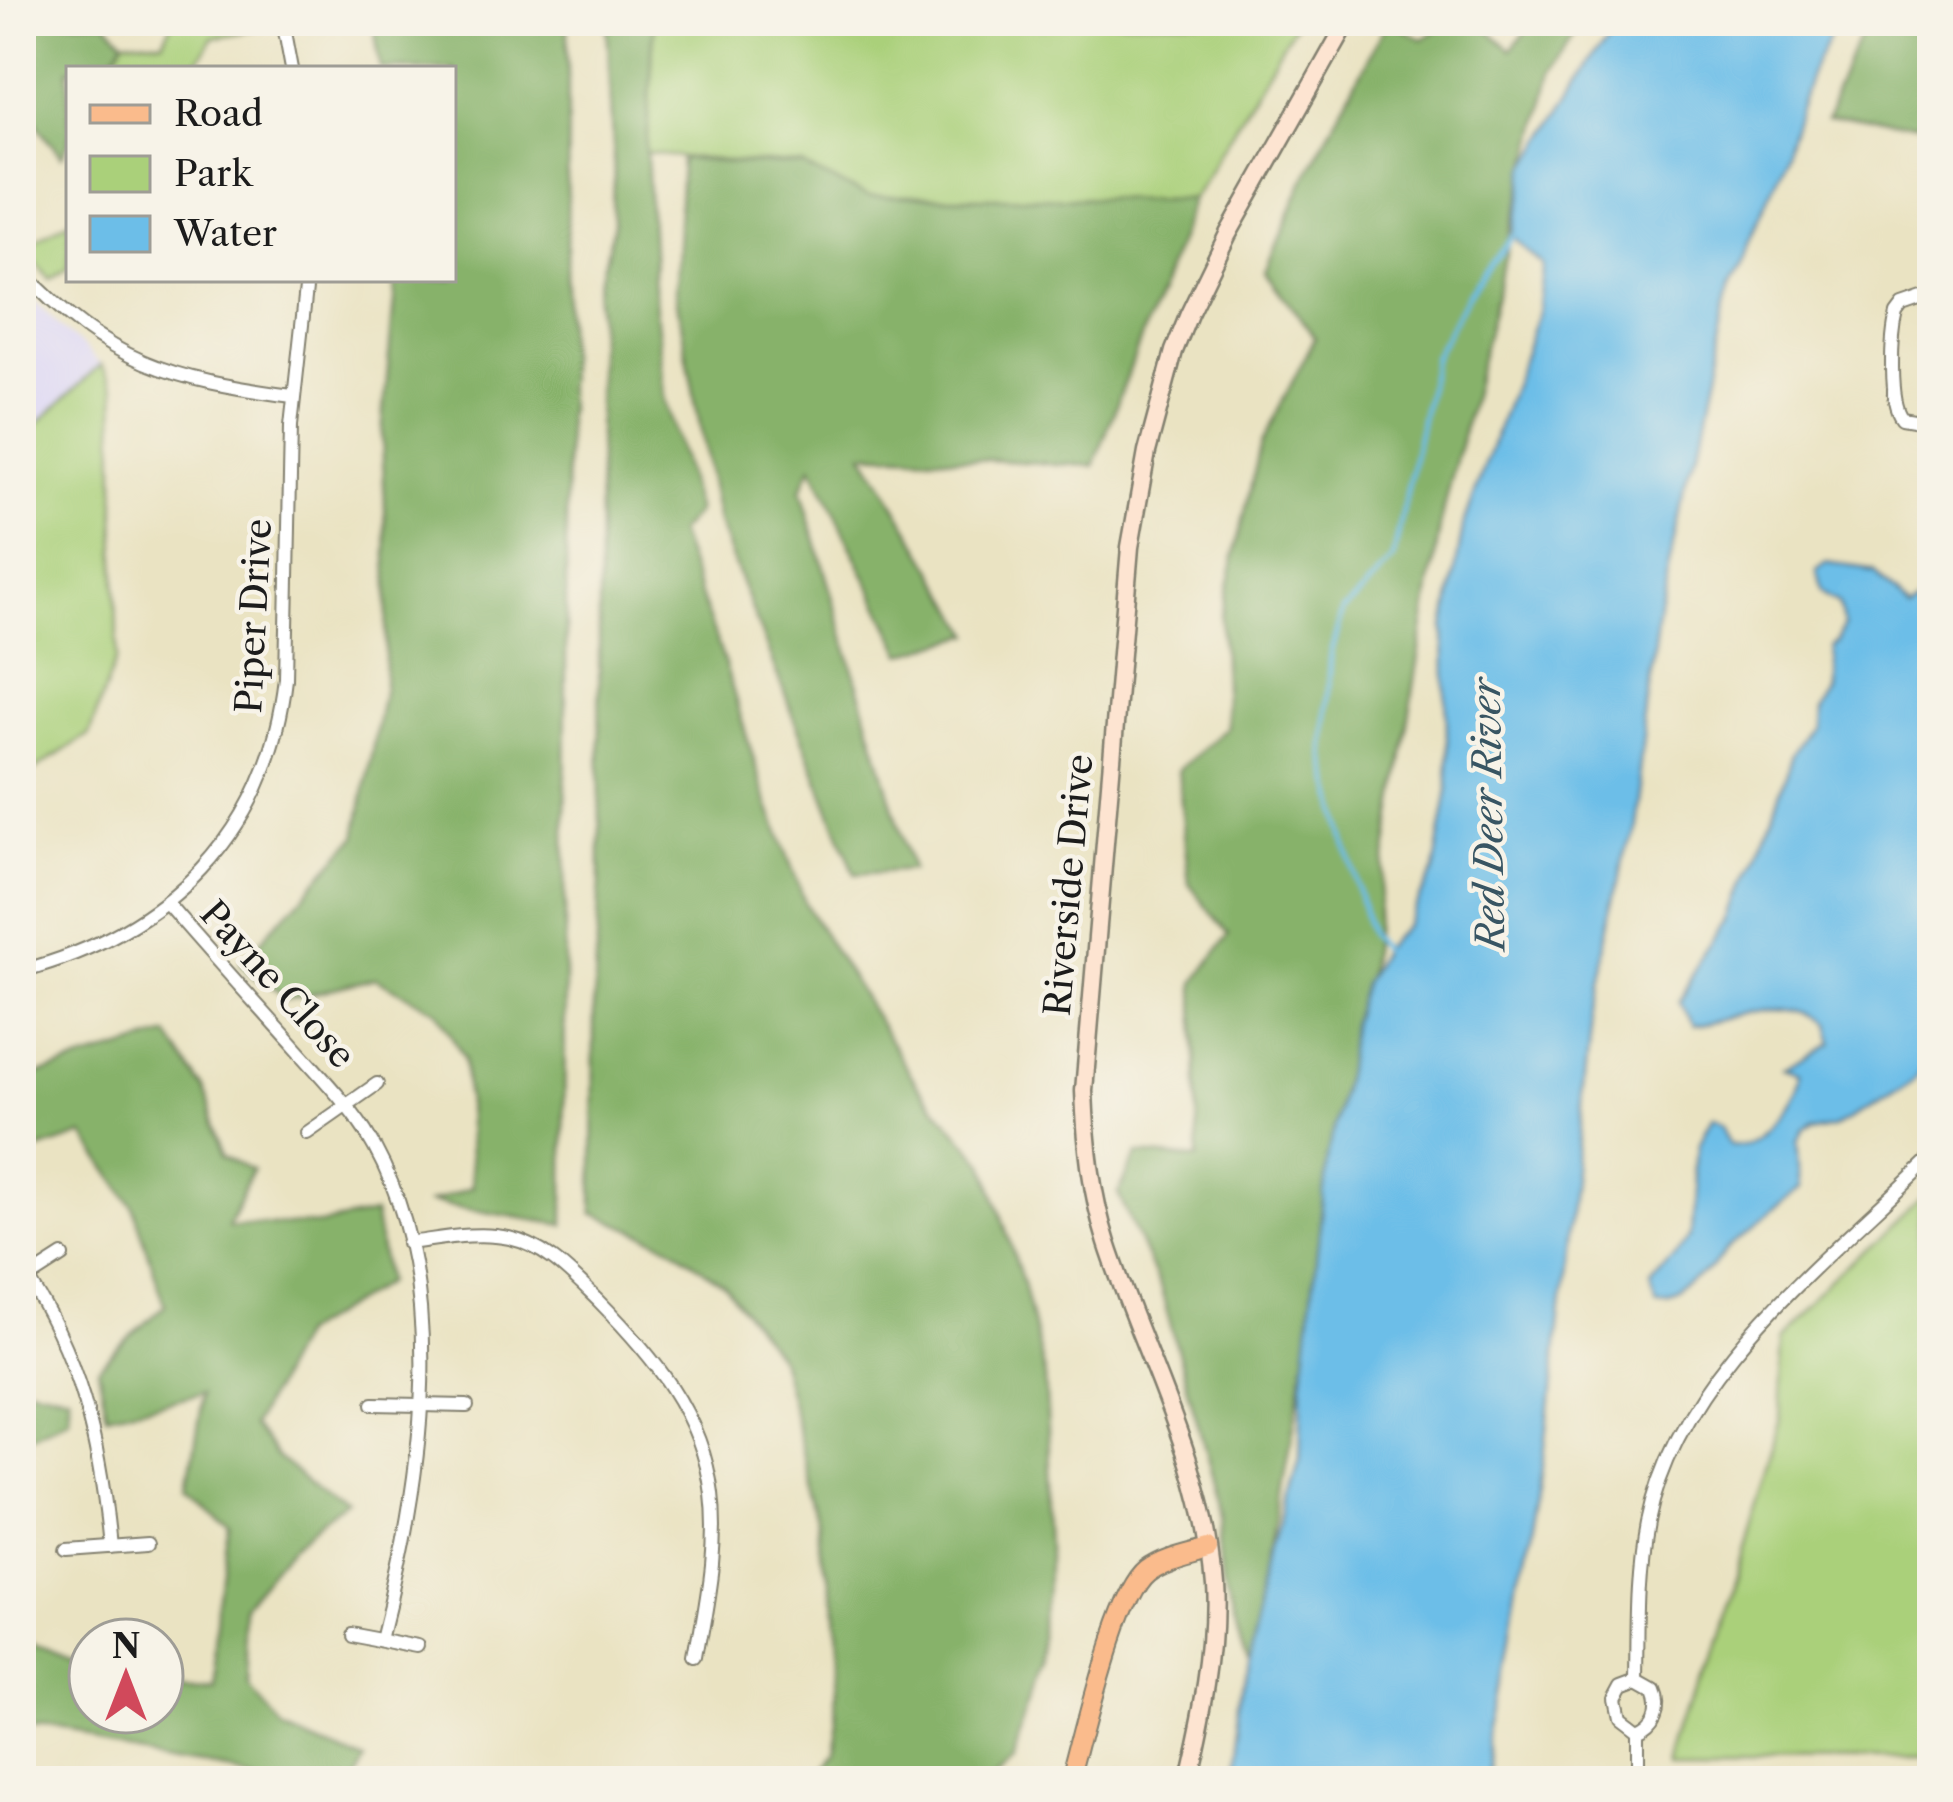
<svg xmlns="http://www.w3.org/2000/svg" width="1953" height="1802" viewBox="0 0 1953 1802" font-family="'Libre Caslon Text',serif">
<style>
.built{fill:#dbd6f7}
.green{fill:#aad07a;stroke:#63764b;stroke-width:3}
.forest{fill:#87b26a;stroke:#526743;stroke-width:3}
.water{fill:#6cbee8;stroke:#446d82;stroke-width:3}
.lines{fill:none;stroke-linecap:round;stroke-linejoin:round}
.stream{stroke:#6cbee8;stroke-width:4.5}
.street-casing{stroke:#83806f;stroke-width:16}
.secondary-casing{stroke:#83806f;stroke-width:21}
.primary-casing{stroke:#83806f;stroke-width:22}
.street{stroke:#fff;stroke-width:12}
.secondary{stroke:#fde4d1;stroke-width:16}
.primary{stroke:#fabb8c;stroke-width:18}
.labels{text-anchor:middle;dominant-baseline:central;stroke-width:9;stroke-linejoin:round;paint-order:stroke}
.street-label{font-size:36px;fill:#1c1c1c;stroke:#f7f3e8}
.water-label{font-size:39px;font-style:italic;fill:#385563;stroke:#f7f3e8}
</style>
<rect width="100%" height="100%" fill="#f7f3e8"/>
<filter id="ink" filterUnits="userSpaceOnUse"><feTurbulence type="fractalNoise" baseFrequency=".00833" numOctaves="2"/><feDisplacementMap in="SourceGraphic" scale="24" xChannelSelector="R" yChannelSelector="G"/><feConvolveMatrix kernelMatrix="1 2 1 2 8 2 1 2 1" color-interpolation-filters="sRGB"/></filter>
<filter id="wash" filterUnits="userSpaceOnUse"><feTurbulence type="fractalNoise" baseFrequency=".004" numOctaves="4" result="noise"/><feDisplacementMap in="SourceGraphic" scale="48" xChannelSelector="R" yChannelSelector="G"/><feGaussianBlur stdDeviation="2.7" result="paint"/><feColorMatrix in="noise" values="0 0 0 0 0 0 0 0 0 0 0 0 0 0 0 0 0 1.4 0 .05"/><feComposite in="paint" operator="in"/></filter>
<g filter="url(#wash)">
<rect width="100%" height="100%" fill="#eae3c2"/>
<path class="built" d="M21,288L101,365L21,439Z"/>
<g class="green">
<path d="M173,21H269L270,26L212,37L192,69H109L124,40L163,41Z"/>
<path d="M654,21H1296L1193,198L868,197L803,167L647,154Z"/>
<path d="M69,220V267L51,279L22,248Z"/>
<path d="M101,365L114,391L117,657L89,734L21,779V439Z"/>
<path d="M1932,1195V1758L1681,1757L1780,1418L1784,1338Z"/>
</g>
<g class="forest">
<path d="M21,21H105L124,40L109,69H69V143L62,157L21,101Z"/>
<path d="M383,21H568L564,1225L430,1203L472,1187L464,1058L437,1011L375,978L285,1000L240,963L356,837L384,687L388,581L382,434L396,279H453V69H381L374,26Z"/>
<path d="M607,21H654L647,154L654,289L665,397L697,512L678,533L724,662L764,793L806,905L918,1086L985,1164L1023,1283L1045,1378L1054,1540L1053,1656L1016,1754L982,1781H805L825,1756L835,1695L824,1535L779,1357L724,1285L670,1245L593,1213L594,1003L600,879L598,297L613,225L614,160Z"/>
<path d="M1388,21L1423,39L1450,21H1478L1511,50L1534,21H1584L1552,71L1441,521L1252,1681L1232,1613L1223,1516L1161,1290L1118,1193L1138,1154L1198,1159L1195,983L1229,935L1189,884L1178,770L1226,727L1221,616L1261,443L1315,338L1266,272L1309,167Z"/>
<path d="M1876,21H1932V127L1919,141L1825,124Z"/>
<path d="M681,159L803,167L868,197L1193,198L1094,466L864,453L972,634L903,654L812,466L801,490L912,870L855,874L718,523L675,291Z"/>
<path d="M169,1035L204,1090L227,1153L253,1169L228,1219L320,1225L374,1214L387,1282L301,1335L254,1424L279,1458L346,1513L297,1552L248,1612L245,1674L277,1712L360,1747L341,1781H319L21,1732V1641L90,1675V1712H162V1681L211,1679L229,1528L188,1486L204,1393L107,1414L98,1368L165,1305L133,1206L83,1135L21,1156V1079Z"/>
<path d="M21,1386L68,1394V1417L21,1442Z"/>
</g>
<g class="water">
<path d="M1615,21H1843L1810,79L1767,201L1729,285L1659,617L1630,831L1592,1012L1542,1476L1514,1653L1486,1781H1231L1246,1660L1300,1459L1302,1384L1327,1161L1346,1070L1351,1025L1363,983L1382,950L1407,924L1434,871L1448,790L1445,628L1463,528L1538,314L1544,265L1515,236L1528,166Z"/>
<path d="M1828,565L1873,572L1904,598L1932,581V723L1924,721L1932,750V1047L1915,1068L1842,1116L1815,1121L1805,1129L1798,1142L1802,1188C1777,1208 1748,1228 1727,1251C1707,1275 1693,1311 1656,1306L1650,1287L1675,1258L1687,1236L1693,1151L1708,1123L1719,1128L1729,1145C1760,1150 1802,1100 1801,1072L1784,1067L1828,1042L1823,1023C1778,992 1735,1021 1688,1026L1678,1002L1736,918L1792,754L1811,723L1812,701L1823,681L1824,646L1832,641L1843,623L1840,604L1822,593L1818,572Z"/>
</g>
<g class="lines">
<path class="stream" d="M1382,950L1369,934L1324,754L1331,655L1343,612L1393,560L1434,358L1468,294L1515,236"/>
</g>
</g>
<g filter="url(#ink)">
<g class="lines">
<g class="street-casing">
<g id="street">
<path d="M283,21L292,69"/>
<path d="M21,270C108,363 171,380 293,396"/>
<path d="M1932,296L1903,306L1897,314C1891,337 1888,401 1902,418L1932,423"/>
<path d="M167,903C209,952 252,999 295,1047C319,1074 345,1101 365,1131C456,1276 421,1485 381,1640"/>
<path d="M21,971C169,932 268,834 286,679L291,426L307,279"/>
<path d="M307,1133L377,1084"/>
<path d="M408,1243C441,1239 477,1231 509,1238C546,1246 572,1275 598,1300C653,1356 702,1413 712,1494C719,1549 706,1605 697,1659"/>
<path d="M21,1268C80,1353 100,1444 110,1546"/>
<path d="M21,1283L63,1256"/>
<path d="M373,1404L467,1406"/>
<path d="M66,1549L148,1543"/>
<path d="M347,1634L422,1648"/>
<path d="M1639,1678C1640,1626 1638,1573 1648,1522C1678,1371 1827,1260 1932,1157"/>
<path d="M1639,1678L1655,1687C1663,1705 1655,1722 1637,1729L1620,1716L1616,1697L1623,1684Z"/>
<path d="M1637,1729V1781"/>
</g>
</g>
<g class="secondary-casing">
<path id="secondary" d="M1187,1781C1202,1717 1217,1649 1213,1582C1205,1464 1143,1354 1107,1243C1091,1193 1086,1143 1084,1091L1130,547L1147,452L1174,351L1189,314L1228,234L1348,21"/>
</g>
<g class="primary-casing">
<path id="primary" d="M1071,1781C1084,1736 1114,1595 1146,1570C1163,1557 1188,1553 1208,1547"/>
</g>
<use href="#street" class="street"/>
<use href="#secondary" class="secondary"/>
<use href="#primary" class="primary"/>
</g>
</g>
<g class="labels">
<g class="street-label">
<text transform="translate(253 616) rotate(-87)">Piper Drive</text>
<text transform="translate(1068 885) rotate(-85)">Riverside Drive</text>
<text transform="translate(278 984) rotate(48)">Payne Close</text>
</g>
<g class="water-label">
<text transform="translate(1488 814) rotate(-91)">Red Deer River</text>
</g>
</g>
<rect width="1953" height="1802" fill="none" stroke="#f7f3e8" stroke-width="72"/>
<rect x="66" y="66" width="390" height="216" fill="#f7f3e8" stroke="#9f9d96" stroke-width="3"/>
<rect x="90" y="105" width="60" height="18" fill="#fabb8c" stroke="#9f9d96" stroke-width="3"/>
<text x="174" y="126" font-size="36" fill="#1c1c1c">Road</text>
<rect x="90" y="156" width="60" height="36" fill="#aad07a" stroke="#9f9d96" stroke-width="3"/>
<text x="174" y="186" font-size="36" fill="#1c1c1c">Park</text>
<rect x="90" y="216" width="60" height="36" fill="#6cbee8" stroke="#9f9d96" stroke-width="3"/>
<text x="174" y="246" font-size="36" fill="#1c1c1c">Water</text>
<g transform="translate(126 1676)"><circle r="57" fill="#f7f3e8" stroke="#9f9d96" stroke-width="3"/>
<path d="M0-9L21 45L0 30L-21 45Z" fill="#d1495b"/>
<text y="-18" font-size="33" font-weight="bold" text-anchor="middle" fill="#1c1c1c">N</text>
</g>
</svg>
